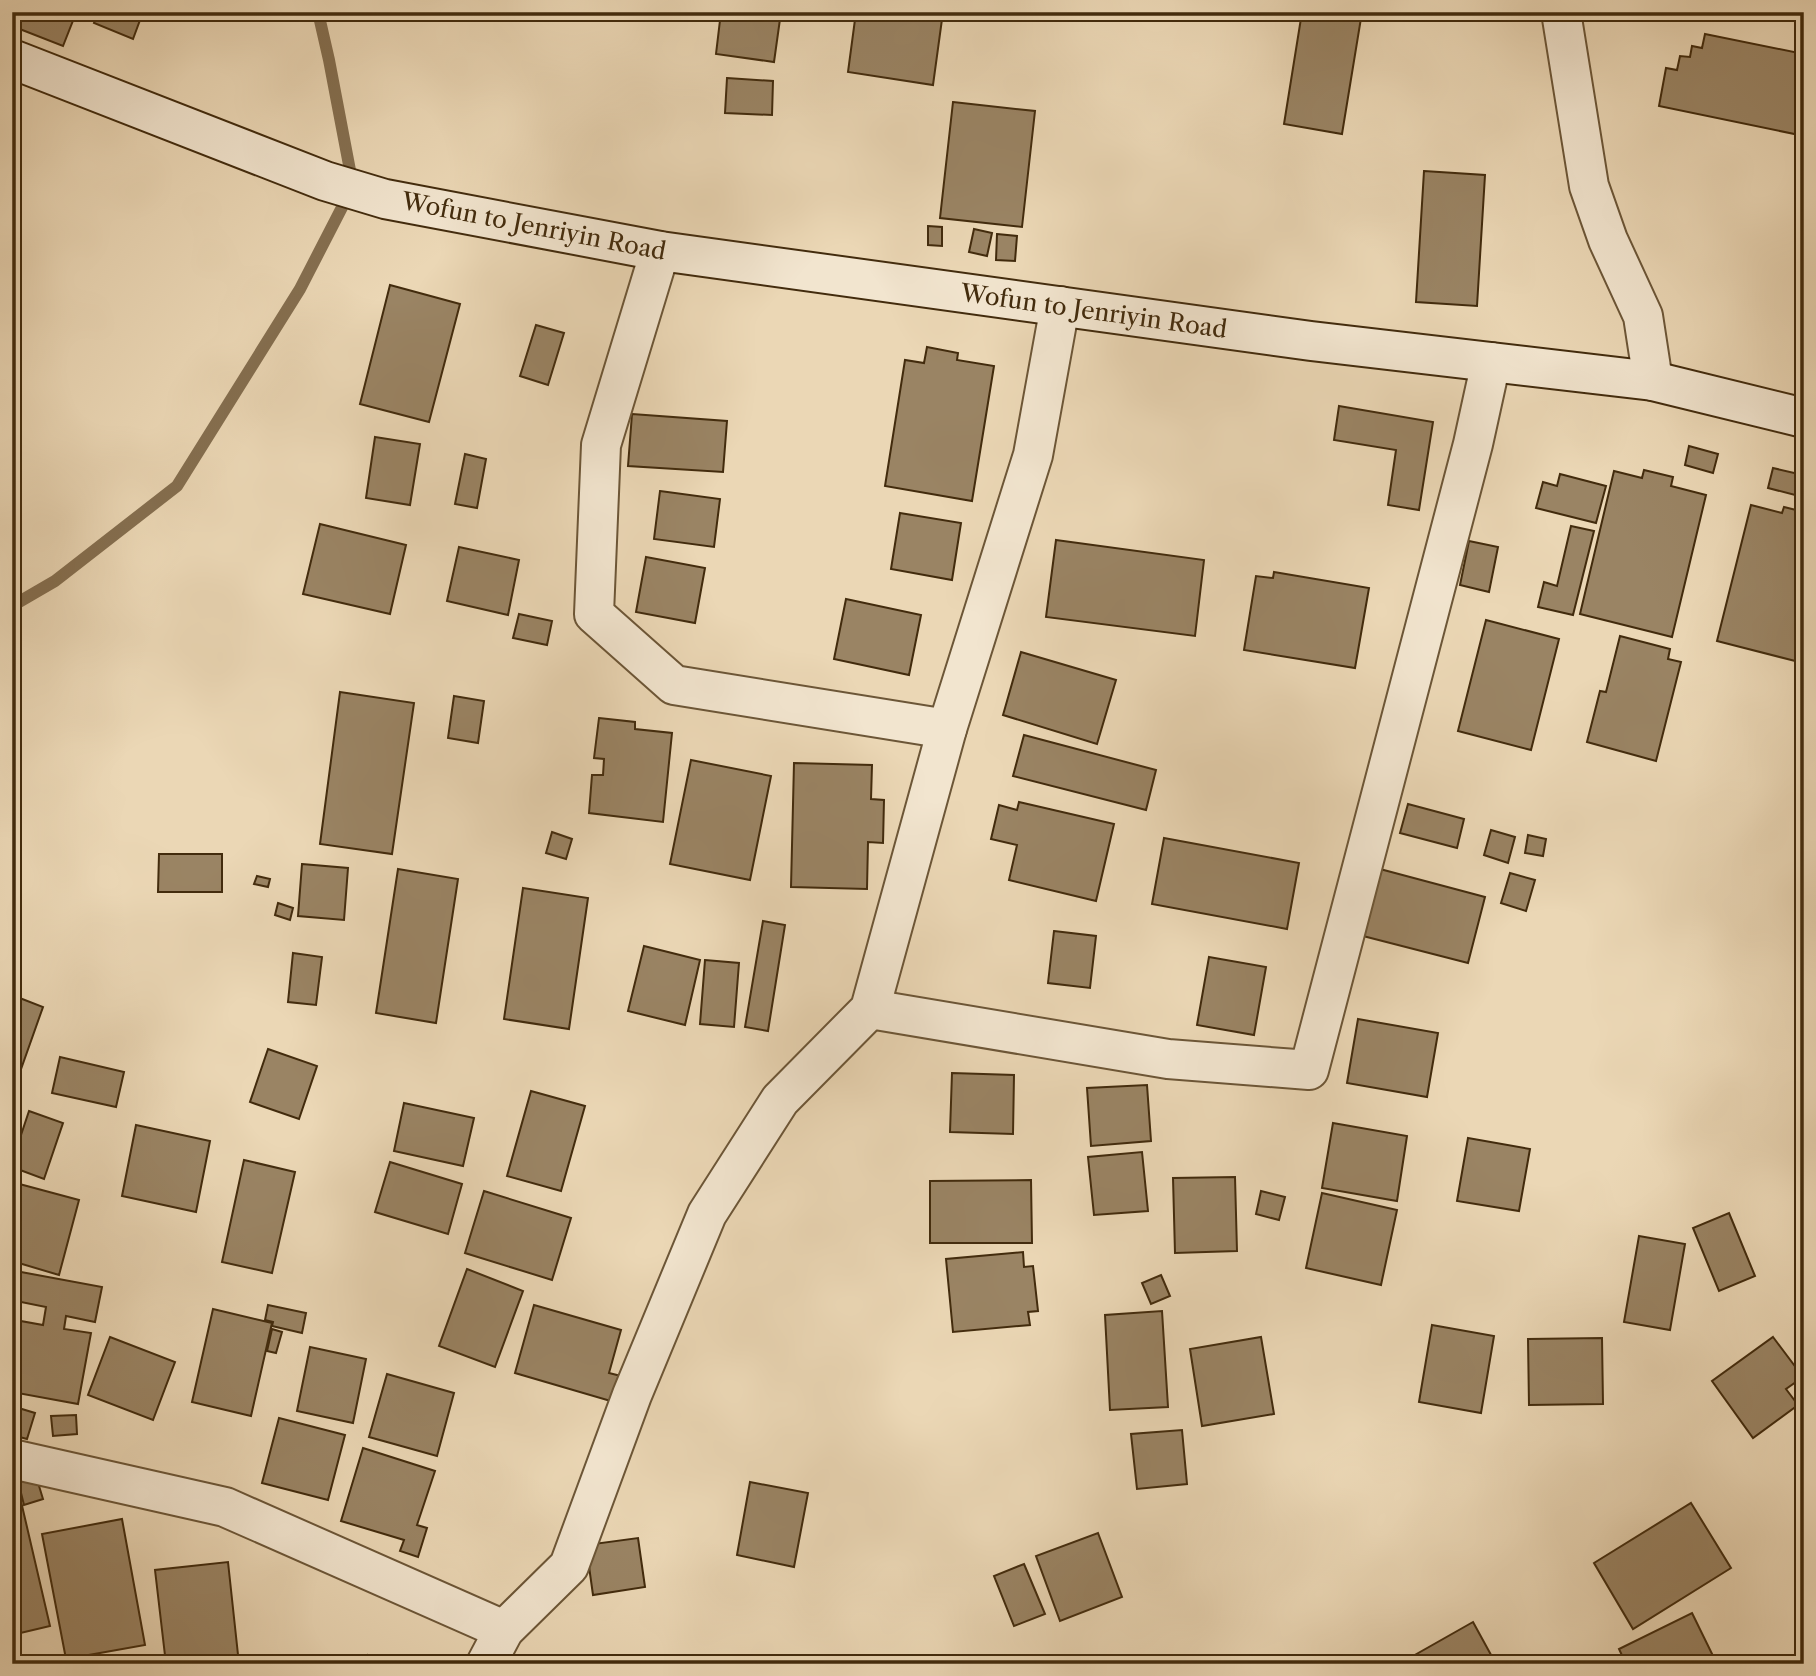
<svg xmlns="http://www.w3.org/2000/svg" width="1816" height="1676" viewBox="0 0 1816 1676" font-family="'Libre Caslon Text',serif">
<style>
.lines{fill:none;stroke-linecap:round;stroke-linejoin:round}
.stream{stroke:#856f50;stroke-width:12}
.building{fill:#9a8464;stroke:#422b0d;stroke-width:2}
.street-casing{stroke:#6c5637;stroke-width:42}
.secondary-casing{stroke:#422b0d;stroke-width:42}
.street{stroke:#f2e5cf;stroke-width:38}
.secondary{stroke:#f2e5cf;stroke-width:38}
.labels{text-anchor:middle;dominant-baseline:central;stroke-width:6;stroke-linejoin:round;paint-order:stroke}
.street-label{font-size:24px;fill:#422b0d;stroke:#f2e5cf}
</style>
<rect width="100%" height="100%" fill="#ebd7b5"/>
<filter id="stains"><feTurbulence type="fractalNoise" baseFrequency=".00286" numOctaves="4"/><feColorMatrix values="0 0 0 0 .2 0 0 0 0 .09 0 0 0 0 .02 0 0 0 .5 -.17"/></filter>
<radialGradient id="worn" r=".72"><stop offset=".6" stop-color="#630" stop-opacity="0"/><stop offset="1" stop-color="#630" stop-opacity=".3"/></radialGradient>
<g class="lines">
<path class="stream" d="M12,606L55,581L177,486L300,289L353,186L329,60L318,12"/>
</g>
<g class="building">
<path d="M12,12H60L74,18L63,46L12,26Z"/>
<path d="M98,12H143L133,39L94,23Z"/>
<path d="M721,12H781L774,62L716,54Z"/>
<path d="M856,12H943L933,85L848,72Z"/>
<path d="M1302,12H1362L1342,134L1284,124Z"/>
<path d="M1786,12H1804V18Z"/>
<path d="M1705,34L1804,54V136L1659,106L1666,68L1677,70L1680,56L1690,57L1692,46L1702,48Z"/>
<path d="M727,78L773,81L772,115L725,113Z"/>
<path d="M953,102L1035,111L1022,227L940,218Z"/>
<path d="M1424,171L1485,175L1477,306L1416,302Z"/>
<path d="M928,226L942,227V246L928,245Z"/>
<path d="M974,229L992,233L987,256L969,252Z"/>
<path d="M997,234L1017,236L1015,261L996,260Z"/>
<path d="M390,285L460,304L429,422L360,404Z"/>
<path d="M536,325L564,333L548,385L520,376Z"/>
<path d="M927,347L958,353L957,360L994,366L972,501L885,486L905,360L924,363Z"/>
<path d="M1339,406L1433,422L1419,510L1388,505L1396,450L1334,440Z"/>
<path d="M632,414L727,421L723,472L628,466Z"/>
<path d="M375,437L420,444L410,505L366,498Z"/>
<path d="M1689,446L1718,454L1713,473L1685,465Z"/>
<path d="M465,454L486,459L477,508L455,504Z"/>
<path d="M1773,468L1803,475L1799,496L1768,488Z"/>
<path d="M1644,470L1673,477L1671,486L1706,495L1672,637L1580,614L1614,471L1642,478Z"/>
<path d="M1560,474L1606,486L1596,523L1536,508L1543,482L1557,486Z"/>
<path d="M660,491L720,499L714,547L654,539Z"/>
<path d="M1751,505L1782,513L1784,507L1804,512L1803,663L1717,641Z"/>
<path d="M900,513L961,523L952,580L891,569Z"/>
<path d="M320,524L406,545L390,614L303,594Z"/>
<path d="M1571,526L1594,531L1573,615L1538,607L1544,582L1557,586Z"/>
<path d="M1056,540L1204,560L1195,636L1046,617Z"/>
<path d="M1469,541L1498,547L1489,592L1460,585Z"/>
<path d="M459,547L519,560L508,615L447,601Z"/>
<path d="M646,557L705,568L695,623L636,612Z"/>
<path d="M1274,572L1369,588L1355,668L1244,650L1256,576L1273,578Z"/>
<path d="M846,599L921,615L909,675L834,659Z"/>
<path d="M519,614L552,621L547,645L513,638Z"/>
<path d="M1486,620L1559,639L1531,750L1458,731Z"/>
<path d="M1620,636L1670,649L1668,659L1681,662L1656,761L1587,742L1600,691L1606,692Z"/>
<path d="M1021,652L1116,680L1097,744L1003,715Z"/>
<path d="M340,692L414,703L392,854L320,844Z"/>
<path d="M454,696L484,701L478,743L448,738Z"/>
<path d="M599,718L635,722V729L672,733L663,822L589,813L592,775H603L604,759L594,758Z"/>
<path d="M1024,735L1156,770L1146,810L1013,776Z"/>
<path d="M691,760L771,776L750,880L670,864Z"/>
<path d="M794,763L872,765L871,799L884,800L883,843L868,842L867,889L791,887Z"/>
<path d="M1019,802L1114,824L1096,901L1009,880L1017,845L991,839L999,805L1017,810Z"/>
<path d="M1408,804L1464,819L1457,848L1400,833Z"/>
<path d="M1491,830L1515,837L1508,863L1484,855Z"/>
<path d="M552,832L572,839L566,859L546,853Z"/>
<path d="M1528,835L1546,839L1543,856L1525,853Z"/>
<path d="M1164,838L1299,863L1287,929L1152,904Z"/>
<path d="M159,854H222V892H158Z"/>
<path d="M302,864L348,868L344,920L298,916Z"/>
<path d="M398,869L458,879L436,1023L376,1013Z"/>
<path d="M1380,869L1485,897L1468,963L1363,936Z"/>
<path d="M1510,873L1535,880L1526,911L1501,903Z"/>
<path d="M257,876L270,879L268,887L254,884Z"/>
<path d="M523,888L588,898L569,1029L504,1019Z"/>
<path d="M278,903L293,908L290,920L275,915Z"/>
<path d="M763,921L785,925L768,1031L745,1027Z"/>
<path d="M1054,931L1096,936L1090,988L1048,983Z"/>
<path d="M644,946L700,960L685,1025L628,1011Z"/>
<path d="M293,953L322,957L316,1005L288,1002Z"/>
<path d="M1209,957L1266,967L1254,1035L1197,1025Z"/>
<path d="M705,960L739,963L734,1027L700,1024Z"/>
<path d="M12,995L43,1007L20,1072L12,1069Z"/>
<path d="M1358,1019L1438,1033L1427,1097L1347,1083Z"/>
<path d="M268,1049L317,1066L299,1119L250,1102Z"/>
<path d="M60,1057L124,1072L116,1107L52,1093Z"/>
<path d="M952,1073L1014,1075L1013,1134L950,1132Z"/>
<path d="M1147,1085L1151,1141L1091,1146L1087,1088Z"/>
<path d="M531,1091L585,1106L561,1191L507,1176Z"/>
<path d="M404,1103L474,1118L463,1166L394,1151Z"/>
<path d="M29,1111L63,1123L44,1179L12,1167V1135L20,1138Z"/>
<path d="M1333,1123L1407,1136L1397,1201L1322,1188Z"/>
<path d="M136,1125L210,1141L196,1212L122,1196Z"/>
<path d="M1468,1138L1530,1149L1519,1211L1457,1201Z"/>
<path d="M1142,1152L1148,1211L1094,1215L1088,1157Z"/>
<path d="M244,1160L295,1172L272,1273L222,1262Z"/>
<path d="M390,1162L462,1184L448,1234L375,1212Z"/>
<path d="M1235,1177L1237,1251L1175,1253L1173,1178Z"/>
<path d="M1031,1180L1032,1243H930V1181Z"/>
<path d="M12,1182L79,1200L59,1275L12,1261Z"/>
<path d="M484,1191L571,1218L552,1280L465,1253Z"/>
<path d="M1261,1191L1285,1197L1279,1220L1256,1214Z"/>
<path d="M1322,1193L1397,1210L1381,1285L1306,1268Z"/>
<path d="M1729,1213L1755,1276L1719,1291L1693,1228Z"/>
<path d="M1639,1236L1685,1244L1670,1330L1624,1322Z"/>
<path d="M1023,1252L1024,1267L1033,1266L1038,1311L1028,1312L1030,1325L953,1332L946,1259Z"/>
<path d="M467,1269L523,1291L495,1367L439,1346Z"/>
<path d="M21,1272L102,1287L95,1322L66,1316L64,1329L91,1333L78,1404L12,1392V1334L15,1320L43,1325L46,1307L16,1301Z"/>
<path d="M1161,1275L1170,1296L1151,1304L1142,1283Z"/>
<path d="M268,1305L306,1313L302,1333L272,1326L273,1322L265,1320Z"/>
<path d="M534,1305L621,1330L609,1373L621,1376L614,1402L515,1373Z"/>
<path d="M213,1309L272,1323L251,1416L192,1402Z"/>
<path d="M1162,1311L1168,1407L1110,1410L1105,1315Z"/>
<path d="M1432,1325L1494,1336L1481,1413L1419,1402Z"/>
<path d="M272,1329L282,1332L276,1353L267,1351Z"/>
<path d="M110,1337L175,1362L153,1420L88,1395Z"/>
<path d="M1261,1337L1274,1414L1202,1426L1190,1349Z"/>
<path d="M1773,1337L1803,1377L1786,1389L1798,1405L1753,1438L1712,1381Z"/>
<path d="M1602,1338L1603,1404L1529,1405L1528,1339Z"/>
<path d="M310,1347L366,1359L353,1423L297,1411Z"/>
<path d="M387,1374L454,1393L437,1456L369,1437Z"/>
<path d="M12,1406L35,1413L27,1439L12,1435Z"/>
<path d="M76,1415L77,1434L53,1436L51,1416Z"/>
<path d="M279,1418L345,1435L328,1500L262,1483Z"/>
<path d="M1182,1430L1187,1484L1137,1489L1131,1434Z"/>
<path d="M363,1448L435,1471L417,1525L427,1528L418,1557L400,1551L404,1540L341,1521Z"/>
<path d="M36,1476L43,1499L24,1505L18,1481Z"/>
<path d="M750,1482L808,1493L794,1567L737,1555Z"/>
<path d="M20,1497L50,1626L12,1635V1499Z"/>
<path d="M1691,1503L1731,1568L1633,1629L1594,1563Z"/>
<path d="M122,1519L145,1645L66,1659L42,1534Z"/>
<path d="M1098,1533L1122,1597L1060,1621L1036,1556Z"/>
<path d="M638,1538L645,1587L593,1595L586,1545Z"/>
<path d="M228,1562L239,1664H166L155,1570Z"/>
<path d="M1024,1564L1045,1614L1014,1626L994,1576Z"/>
<path d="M1692,1613L1717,1664H1626L1619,1649Z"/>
<path d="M1473,1622L1496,1664H1399Z"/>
<path d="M368,1655L413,1664H367Z"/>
</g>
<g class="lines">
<g class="street-casing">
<g id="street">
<path d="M1561,12L1589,186L1608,240L1643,316L1653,381"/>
<path d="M660,251L601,445L594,614L674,685L947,729"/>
<path d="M870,1009L1168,1059L1309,1070L1473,444L1491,362"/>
<path d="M12,1459L225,1507L504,1630"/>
<path d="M486,1664L504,1630L569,1566L632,1395L707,1214L780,1100L870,1009L947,729L1033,455L1060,306"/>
</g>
</g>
<g class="secondary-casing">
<path id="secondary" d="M12,59L325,181L385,199L660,251L1311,341L1653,381L1804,418"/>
</g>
<use href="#street" class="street"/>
<use href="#secondary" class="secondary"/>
</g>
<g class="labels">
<g class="street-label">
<text transform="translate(534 226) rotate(11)">Wofun to Jenriyin Road</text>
<text transform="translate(1094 311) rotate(8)">Wofun to Jenriyin Road</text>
</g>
</g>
<rect width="1816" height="1676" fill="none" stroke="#ebd7b5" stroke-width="42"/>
<rect x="14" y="14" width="1788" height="1648" fill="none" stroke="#422b0d" stroke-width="3.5"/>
<rect x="21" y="21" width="1774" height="1634" fill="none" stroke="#422b0d" stroke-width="2"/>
<rect width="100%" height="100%" filter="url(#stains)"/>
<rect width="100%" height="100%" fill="url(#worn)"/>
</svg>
